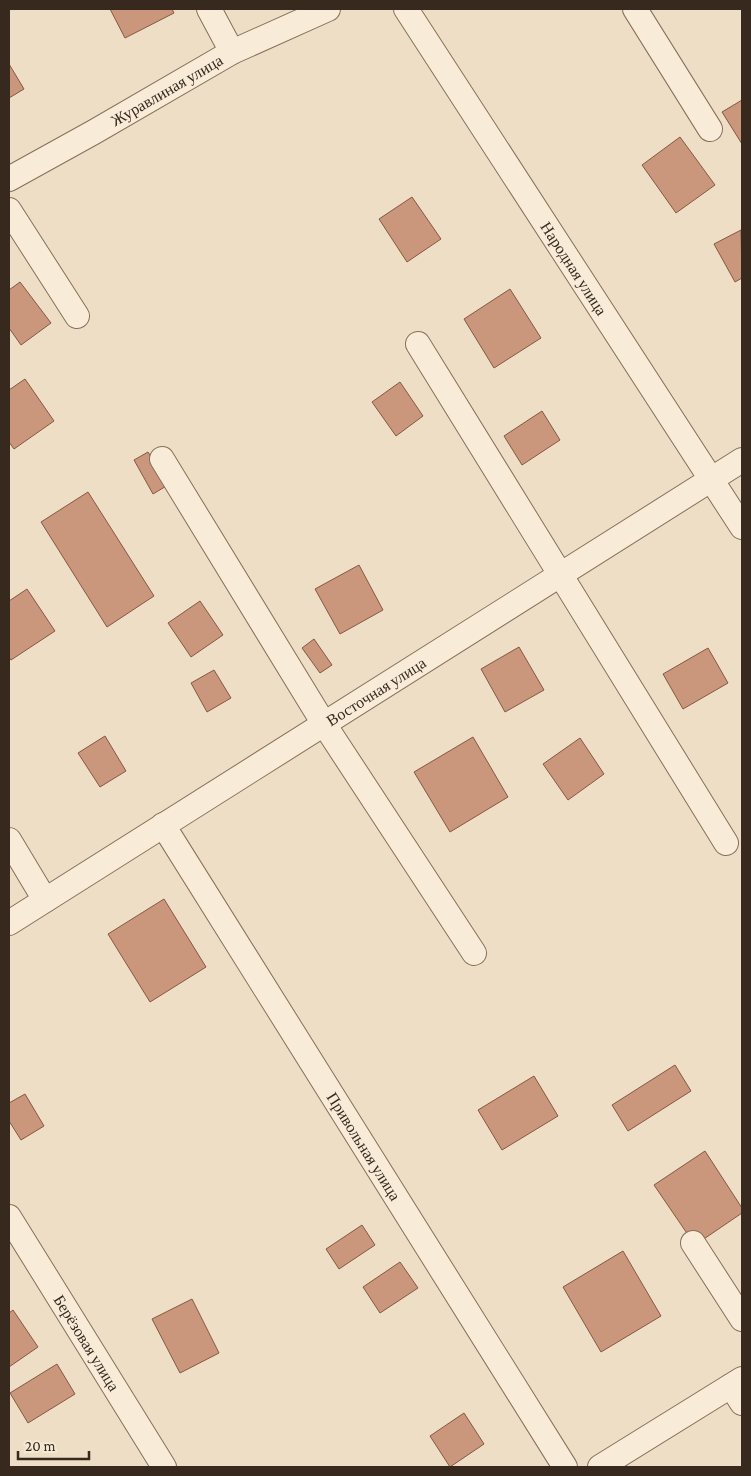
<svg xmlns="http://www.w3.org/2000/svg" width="751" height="1476" viewBox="0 0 751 1476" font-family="'Crimson Pro',serif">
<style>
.building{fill:#ca967c;stroke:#865842}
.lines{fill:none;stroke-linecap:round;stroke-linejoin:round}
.minor-casing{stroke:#876f5b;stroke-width:26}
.minor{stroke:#f8ecd8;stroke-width:24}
.labels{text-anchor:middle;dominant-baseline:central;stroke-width:4.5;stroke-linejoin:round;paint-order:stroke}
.street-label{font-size:16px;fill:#38291f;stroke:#f4e9d4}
</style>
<rect width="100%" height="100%" fill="#eddec5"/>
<g class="building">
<path d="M110,9H172L174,13L125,38Z"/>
<path d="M9,64L24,89L9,98Z"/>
<path d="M742,100V144L722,112Z"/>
<path d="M680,137L715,185L676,213L642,165Z"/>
<path d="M412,197L441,239L407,262L379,219Z"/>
<path d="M741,230L742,278L735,282L714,244Z"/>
<path d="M20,282L51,323L21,345L9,328V290Z"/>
<path d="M510,289L541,338L494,368L464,319Z"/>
<path d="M25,379L54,421L14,449L9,442V390Z"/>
<path d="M400,382L423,416L396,436L372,402Z"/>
<path d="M542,411L560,440L522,465L504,436Z"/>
<path d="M148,452L168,485L153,494L134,460Z"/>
<path d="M88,492L154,596L107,627L41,522Z"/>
<path d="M359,565L383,610L340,634L315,589Z"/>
<path d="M27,589L55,631L11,660L9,657V601Z"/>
<path d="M200,601L223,635L191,657L168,623Z"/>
<path d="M314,639L332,665L320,673L302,648Z"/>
<path d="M519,647L544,690L505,712L481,669Z"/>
<path d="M708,648L728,683L683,709L663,674Z"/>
<path d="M214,670L231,698L207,712L191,683Z"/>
<path d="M105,736L126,771L100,787L78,753Z"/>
<path d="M473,737L508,797L450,832L414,772Z"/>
<path d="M580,738L604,774L568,800L543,764Z"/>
<path d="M164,899L206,967L150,1002L108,934Z"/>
<path d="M675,1065L691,1091L628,1131L612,1105Z"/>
<path d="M534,1076L558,1116L502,1150L478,1110Z"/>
<path d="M25,1094L44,1126L21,1140L9,1121V1103Z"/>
<path d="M705,1151L742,1208V1213L695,1245L654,1185Z"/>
<path d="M362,1225L375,1245L339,1269L326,1249Z"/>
<path d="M623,1251L661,1316L601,1352L563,1287Z"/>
<path d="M400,1262L418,1288L380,1313L363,1287Z"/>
<path d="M192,1299L219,1353L180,1373L152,1319Z"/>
<path d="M13,1310L38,1347L9,1367V1313Z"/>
<path d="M57,1364L75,1394L28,1423L10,1393Z"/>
<path d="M464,1413L484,1444L450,1467L430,1436Z"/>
</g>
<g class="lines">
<g class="minor-casing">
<g id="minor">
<path d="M209,9L232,52"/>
<path id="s1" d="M406,9L742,527"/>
<path d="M635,9L710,129"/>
<path id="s2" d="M9,179L94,132L232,52L328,9"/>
<path d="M9,210L77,316"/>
<path d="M418,344L726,843"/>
<path d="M162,459L324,724L474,953"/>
<path id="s3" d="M163,825L565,1467"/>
<path d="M9,840L45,900"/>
<path id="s4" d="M9,923L742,460"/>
<path id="s5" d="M9,1217L164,1467"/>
<path d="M693,1243L742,1319"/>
<path d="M731,1386L742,1403"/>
<path d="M600,1467L742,1379"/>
</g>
</g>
<use href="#minor" class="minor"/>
</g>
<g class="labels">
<g class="street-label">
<text stroke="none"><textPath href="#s2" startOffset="181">Журавлиная улица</textPath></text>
<text stroke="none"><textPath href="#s1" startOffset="309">Народная улица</textPath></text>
<text stroke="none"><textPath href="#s4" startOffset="434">Восточная улица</textPath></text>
<text stroke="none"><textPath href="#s3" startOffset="379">Привольная улица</textPath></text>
<text stroke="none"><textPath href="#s5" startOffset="148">Берёзовая улица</textPath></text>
</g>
</g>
<rect width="751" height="1476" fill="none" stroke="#38291f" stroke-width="20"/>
<path d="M18 1451v8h71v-8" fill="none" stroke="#38291f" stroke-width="2.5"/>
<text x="25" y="1451" font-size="15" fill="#38291f" stroke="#f4e9d4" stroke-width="4" paint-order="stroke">20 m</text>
</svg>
